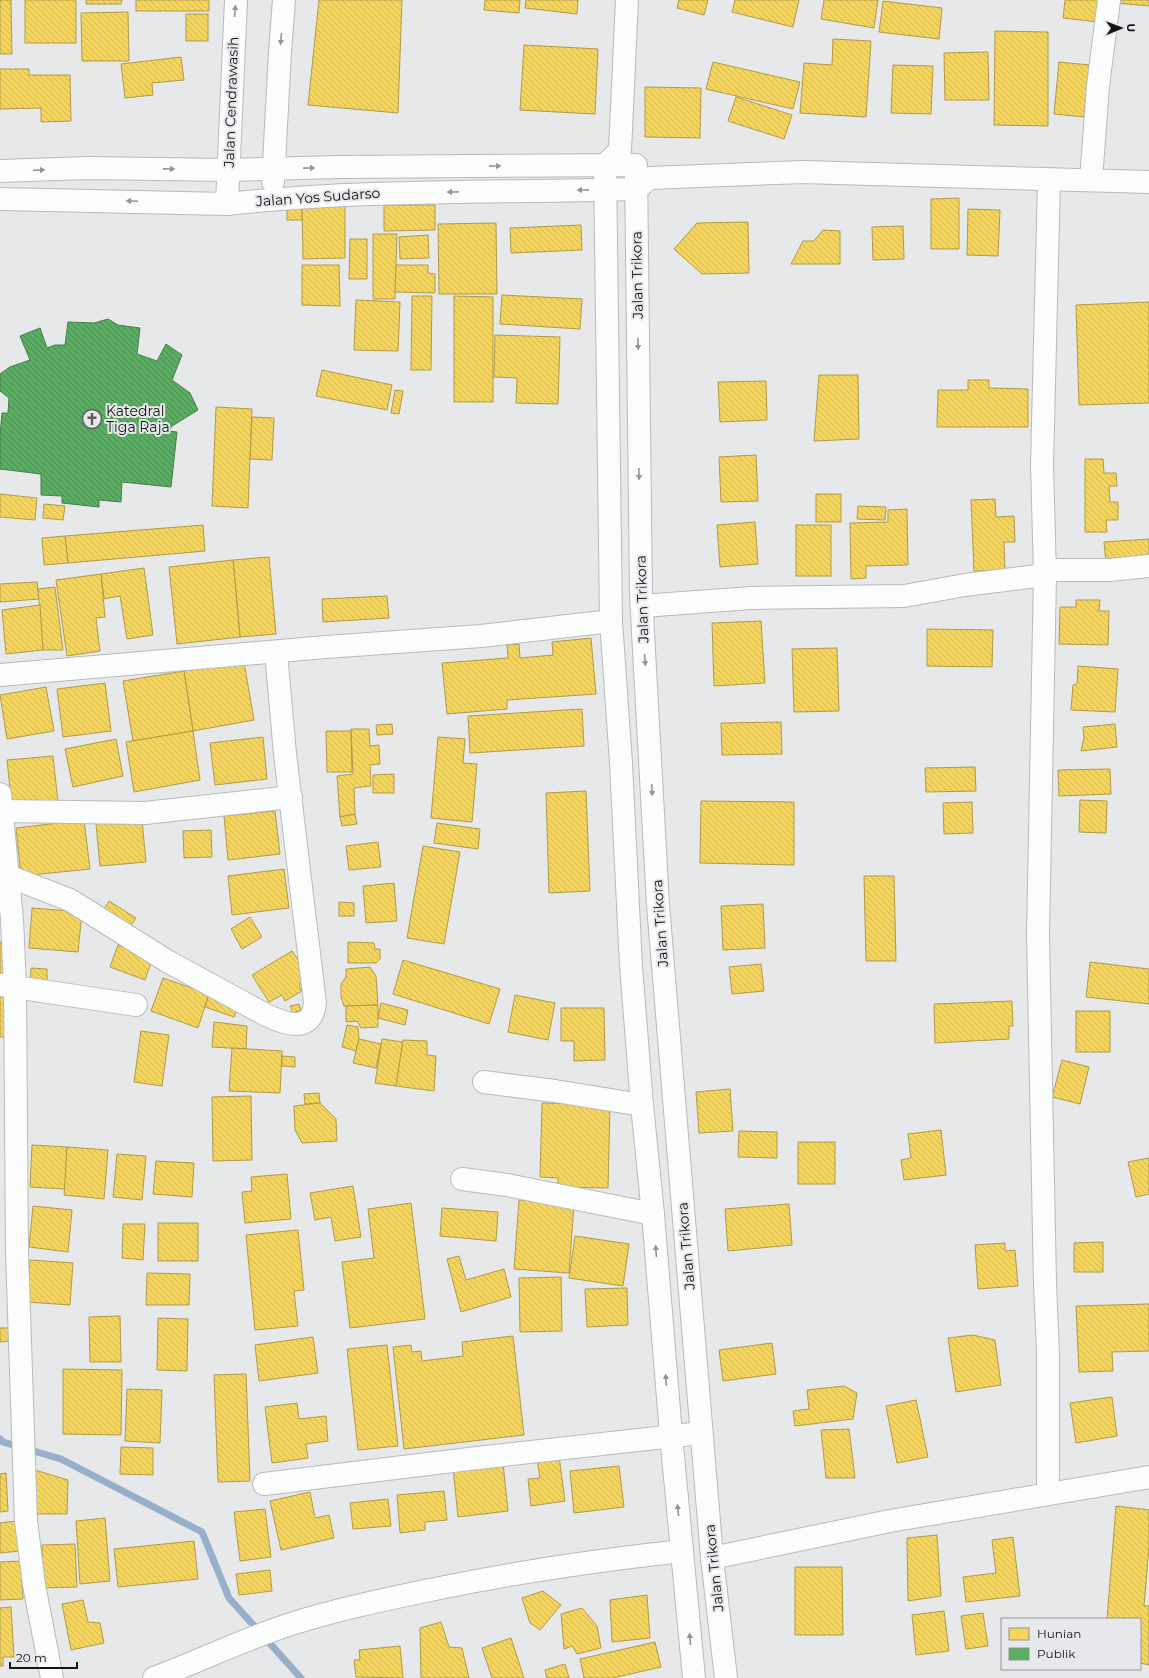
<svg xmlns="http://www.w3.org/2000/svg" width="1149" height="1678" viewBox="0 0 1149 1678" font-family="Montserrat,sans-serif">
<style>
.homes{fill:url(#homes-back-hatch);stroke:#b29b47}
.public{fill:url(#public-back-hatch);stroke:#45804a}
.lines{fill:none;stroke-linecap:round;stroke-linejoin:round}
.stream{stroke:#97afc8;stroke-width:7}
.minor-casing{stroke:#b9babc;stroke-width:24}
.secondary-casing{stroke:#b9babc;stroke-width:24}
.trunk-casing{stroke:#b9babc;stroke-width:24}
.minor{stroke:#fbfcfc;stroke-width:22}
.secondary{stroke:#fbfcfc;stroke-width:22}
.trunk{stroke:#fbfcfc;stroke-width:22}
.oneway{fill:#939494}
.labels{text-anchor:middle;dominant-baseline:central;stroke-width:4;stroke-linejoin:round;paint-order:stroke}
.street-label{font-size:14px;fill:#131415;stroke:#e6e8eb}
.poi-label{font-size:14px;fill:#131415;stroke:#e6e8eb;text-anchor:start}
</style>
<defs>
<pattern id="homes-back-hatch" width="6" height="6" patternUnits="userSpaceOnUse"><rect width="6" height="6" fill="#f6d55c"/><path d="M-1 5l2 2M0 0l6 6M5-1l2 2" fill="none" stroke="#d2b64f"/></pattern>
<pattern id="public-back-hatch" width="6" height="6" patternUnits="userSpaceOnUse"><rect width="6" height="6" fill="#5aae61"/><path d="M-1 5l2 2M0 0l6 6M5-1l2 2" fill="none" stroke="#498c4f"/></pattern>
</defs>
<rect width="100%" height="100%" fill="#e7e8ea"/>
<g class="homes">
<path d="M0,0H11L12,54H0Z"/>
<rect x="25" y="0" width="51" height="43"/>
<path d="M86,0H122L121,4H86Z"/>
<rect x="136" y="0" width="73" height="11"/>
<path d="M319,0H402L398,113L308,105Z"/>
<path d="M485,0H520L519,13L484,10Z"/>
<path d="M526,0H578L577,14L525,8Z"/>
<path d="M679,0H708L704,15L677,8Z"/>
<path d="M735,0H799L793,27L732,12Z"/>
<path d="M824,0H878L874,28L821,19Z"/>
<path d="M1065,0H1101L1098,22L1063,18Z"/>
<path d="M1117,0H1149V6L1117,3Z"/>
<path d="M883,1L942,8L939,39L879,32Z"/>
<path d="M128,12L129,61H82L81,13Z"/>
<rect x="186" y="14" width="22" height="27"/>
<path d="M995,31L1048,32V126L994,125Z"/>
<path d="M833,39L871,41L866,117L800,113L804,63L832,65Z"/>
<path d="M524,45L598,49L595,114L520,110Z"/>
<path d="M988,52L989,100H945L944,53Z"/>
<path d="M181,57L184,80L152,83L153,95L125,98L121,64Z"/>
<path d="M713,62L800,82L793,109L706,89Z"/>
<path d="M1059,62L1090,65L1084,117L1054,114Z"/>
<path d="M893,65L933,66L931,114L891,113Z"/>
<path d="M0,69H29V75H70L71,121L41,122V108L0,109Z"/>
<path d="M645,87L701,88L700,138L645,137Z"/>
<path d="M736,97L792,115L784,139L728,121Z"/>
<path d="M959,198V249H931V199Z"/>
<path d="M302,205V220H287V206Z"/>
<path d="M302,205H345V258L303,259Z"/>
<path d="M384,205H435V230L384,231Z"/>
<path d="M968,209L1000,210L998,256L967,255Z"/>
<path d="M748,222L749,273L702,274L674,249L697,223Z"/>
<path d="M496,223L497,294H439L438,224Z"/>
<path d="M581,225L582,250L511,253L510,228Z"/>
<path d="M903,226L904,259L873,260L872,227Z"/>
<path d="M823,230L840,231V264H791L803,241H814Z"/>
<path d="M373,234H397L395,299H373Z"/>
<path d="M428,235L429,258L400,259L399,237Z"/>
<path d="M350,239H367V279H349Z"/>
<path d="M302,265H339L340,306L302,305Z"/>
<path d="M396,265H428V273L435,274V293L395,292Z"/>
<path d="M502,295L582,299L580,329L500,324Z"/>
<path d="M412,296H432L431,370H411Z"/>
<path d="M454,296L493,297V402H454Z"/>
<path d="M356,300L400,302L398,351L354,350Z"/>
<path d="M1149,302V403L1079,405L1076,305Z"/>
<path d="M495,335L560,337L558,404L516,403L517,378L494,377Z"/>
<path d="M322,370L392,385L387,410L316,396Z"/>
<path d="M819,375H858L859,439L814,441Z"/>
<path d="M968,380H989V388L1028,389V427H937L938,390H968Z"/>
<path d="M766,381L767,420L720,422L718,382Z"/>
<path d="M395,390L403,391L399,414L391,413Z"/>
<path d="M216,407L252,409L248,508L212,506Z"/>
<path d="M252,417L274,418L272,460L250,459Z"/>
<path d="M756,455L758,501L721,502L719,457Z"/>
<path d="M1085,459H1103L1104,473H1116L1117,486H1109L1110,502H1118V520H1106L1107,532H1085Z"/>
<path d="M0,494L37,498L35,520L0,517Z"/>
<rect x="816" y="494" width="25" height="28"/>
<path d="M995,499L996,517L1014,516L1015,542H1004L1005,570L974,571L971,500Z"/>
<path d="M44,504L65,506L63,520L43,518Z"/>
<path d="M858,506L886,507L885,520L857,519Z"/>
<path d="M907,509L908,565L866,566V578L851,579L850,523L888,522V510Z"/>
<path d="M755,522L758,564L720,567L717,525Z"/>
<path d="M203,525L205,551L68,563L65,536Z"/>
<rect x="796" y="525" width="35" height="51"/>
<path d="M65,536L68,563L44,565L42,538Z"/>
<path d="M1149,539V559L1106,562L1104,542Z"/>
<path d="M269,557L276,634L240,637L233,560Z"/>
<path d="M233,560L240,637L177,644L169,567Z"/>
<path d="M144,568L153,635L127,639L120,596L104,599L101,574Z"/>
<path d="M101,574L105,617L96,618L100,651L67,656L56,580Z"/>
<path d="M37,582L39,599L0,602V584Z"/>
<path d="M55,587L63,650H43L38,589Z"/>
<path d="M387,596L389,618L323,622L322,599Z"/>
<path d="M1076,600H1100L1099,611H1109L1108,645L1059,644L1060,607H1076Z"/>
<path d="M40,605L43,650L6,654L2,610Z"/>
<path d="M761,621L765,683L714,686L712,623Z"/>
<path d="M927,629L993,630L992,667L927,666Z"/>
<path d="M591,638L596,694L507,700V709L447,714L442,663L508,658L507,645L519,644L520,658L553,655L552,642Z"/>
<path d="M837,648L839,711L794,712L792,649Z"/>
<path d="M244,662L254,720L193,731L184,671Z"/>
<path d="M1078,666L1118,669L1115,712L1071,710L1073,685L1077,684Z"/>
<path d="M184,671L193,731L133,741L123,681Z"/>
<path d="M105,683L111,731L63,737L57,689Z"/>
<path d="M46,687L54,731L7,739L0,695Z"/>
<path d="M582,709L584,746L470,753L468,716Z"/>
<path d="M781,722L782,754L722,755L721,723Z"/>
<path d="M392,724L393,734L377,735L376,725Z"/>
<path d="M1115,724L1117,747L1081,751L1084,738L1083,727Z"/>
<path d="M351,729H369L370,746L379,745L380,764L370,765L371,786L354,788L355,814L340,817L337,776L353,774Z"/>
<path d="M193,731L200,780L134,792L126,742Z"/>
<path d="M326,731H351L352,772H327Z"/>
<path d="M263,737L267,779L215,785L210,743Z"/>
<path d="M438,737L465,739L463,763L477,764L472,822L431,818Z"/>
<path d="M116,739L123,776L73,787L65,749Z"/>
<path d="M53,756L58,802L12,807L7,760Z"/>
<path d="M975,767L976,791L926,792L925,768Z"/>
<path d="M1110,769L1111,794L1059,796L1058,770Z"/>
<path d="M394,774V793H373V775Z"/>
<path d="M586,791L590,891L549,893L546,793Z"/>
<path d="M1080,800L1107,801L1106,833L1079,832Z"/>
<path d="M701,801L794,802V865L700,863Z"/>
<path d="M972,802L973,833L944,834L943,803Z"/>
<path d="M275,811L280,854L228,860L224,816Z"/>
<path d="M355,814L357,824L342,826L340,817Z"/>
<path d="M84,820L90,869L21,876L16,828Z"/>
<path d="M142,820L146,862L100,866L96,824Z"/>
<path d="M437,823L480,829L478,849L434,843Z"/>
<path d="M211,830L212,857L184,858L183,831Z"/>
<path d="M378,842L381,867L349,870L346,846Z"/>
<path d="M423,846L460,852L444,944L407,938Z"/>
<path d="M284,869L289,908L232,915L228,876Z"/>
<path d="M864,876H894L896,961H866Z"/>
<path d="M394,883L397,921L366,923L363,886Z"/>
<path d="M109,901L136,918L129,928L103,911Z"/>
<path d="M339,902L354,903V916H339Z"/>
<path d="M763,904L765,948L723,950L721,906Z"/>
<path d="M32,908L82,912L78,952L29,948Z"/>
<path d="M250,917L262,937L242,949L231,929Z"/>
<path d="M0,942H4L3,978L0,977Z"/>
<path d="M348,942L374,943L375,949H380V959L376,963H348Z"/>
<path d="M118,945L153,957L145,980L110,967Z"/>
<path d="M292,951L310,977L299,985L302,991L285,1001L282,995L269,1002L252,975Z"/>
<path d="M403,960L500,989L489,1024L393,994Z"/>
<path d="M1090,962L1149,969V1004L1086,997Z"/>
<path d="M761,964L764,991L732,994L729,967Z"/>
<path d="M370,967L376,976L378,1005L344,1006L341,997V984L346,977V969Z"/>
<path d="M31,968L47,969V985H30Z"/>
<path d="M163,978L209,994L198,1028L151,1011Z"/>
<path d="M0,989L9,990V1037H0Z"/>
<path d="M209,994L239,1004L234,1017L205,1007Z"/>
<path d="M515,995L555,1003L548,1040L508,1032Z"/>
<path d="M1012,1001L1013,1026H1009V1039L935,1043L934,1004Z"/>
<path d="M381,1003L408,1010L405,1025L378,1018Z"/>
<path d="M299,1004L301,1010L293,1013L290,1006Z"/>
<path d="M378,1005V1027L361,1028L357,1021L346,1022V1006Z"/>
<path d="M561,1008H604L605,1060L574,1061V1041H561Z"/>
<rect x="1076" y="1011" width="34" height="41"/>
<path d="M214,1022L247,1026L246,1049L212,1047Z"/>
<path d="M347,1025L358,1027L359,1039L356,1051L342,1047Z"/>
<path d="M141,1031L169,1035L162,1086L134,1082Z"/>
<path d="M359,1039L381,1044L376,1068L353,1063Z"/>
<path d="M382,1039L403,1042L396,1086L375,1083Z"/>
<path d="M403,1040L427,1041V1055L436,1056L434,1091L396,1086Z"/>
<path d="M232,1048L282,1051L280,1093L229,1091Z"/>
<path d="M282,1056L295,1057V1067L282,1066Z"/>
<path d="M1062,1060L1089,1067L1080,1104L1052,1097Z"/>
<path d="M730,1089L733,1131L699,1133L696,1092Z"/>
<path d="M319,1093L320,1103L305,1104L304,1094Z"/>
<path d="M251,1096L252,1160L213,1161L212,1097Z"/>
<path d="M320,1103L336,1119L337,1141L302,1143L295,1130L294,1106Z"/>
<path d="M542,1103L610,1104L608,1188L558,1187V1178L540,1177Z"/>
<path d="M941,1130L946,1175L904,1180L901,1160L911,1158L908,1134Z"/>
<path d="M739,1131L777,1132V1158L738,1157Z"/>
<rect x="798" y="1142" width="37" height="42"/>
<path d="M32,1145L67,1147L65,1189L30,1187Z"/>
<path d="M67,1147L108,1150L104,1199L64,1195Z"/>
<path d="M117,1154L146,1156L142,1200L113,1197Z"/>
<path d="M1149,1158V1194L1136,1197L1128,1162Z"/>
<path d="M156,1161L194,1163L192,1197L153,1194Z"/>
<path d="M287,1174L291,1219L245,1223L242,1192L252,1191L251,1177Z"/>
<path d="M353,1186L361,1237L335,1241L331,1217L315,1220L310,1193Z"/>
<path d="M519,1200L574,1204L569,1273L514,1269Z"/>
<path d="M411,1203L425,1319L350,1328L342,1262L374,1258L368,1209Z"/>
<path d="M789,1204L792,1245L728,1251L725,1209Z"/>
<path d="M33,1206L72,1210L68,1252L29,1247Z"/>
<path d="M442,1208L498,1212L496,1241L440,1236Z"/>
<rect x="158" y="1223" width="40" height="38"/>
<path d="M123,1224H145L143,1260L122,1258Z"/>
<path d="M298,1230L304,1290L294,1291L298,1326L255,1330L246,1235Z"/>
<path d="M575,1236L629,1244L623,1286L569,1278Z"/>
<path d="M1103,1242V1272H1074V1243Z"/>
<path d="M1005,1243V1251L1015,1250L1018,1286L978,1289L975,1245Z"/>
<path d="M459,1256L466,1280L504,1269L511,1297L461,1312L447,1259Z"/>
<path d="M30,1260L73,1263L70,1305L27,1302Z"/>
<path d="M147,1273L190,1274L189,1305H146Z"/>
<path d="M561,1277L562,1331L520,1332L519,1278Z"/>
<path d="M627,1288L628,1325L587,1327L585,1289Z"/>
<path d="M1149,1304V1351L1112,1352L1113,1371L1079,1372L1076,1306Z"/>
<path d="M120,1316L121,1362H90L89,1317Z"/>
<path d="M158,1318L188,1319L187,1371L157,1370Z"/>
<path d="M0,1328H10V1341L0,1342Z"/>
<path d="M973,1335L995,1340L1001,1385L956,1392L948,1338Z"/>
<path d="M513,1336L524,1435L404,1449L393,1347L411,1345L412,1352L421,1351L422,1361L463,1356L462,1342Z"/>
<path d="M313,1337L318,1373L259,1381L255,1345Z"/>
<path d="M772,1343L776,1374L723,1381L719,1350Z"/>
<path d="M387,1345L398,1446L358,1450L347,1349Z"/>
<path d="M63,1369L122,1370L121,1435L63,1434Z"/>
<path d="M246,1374L250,1481L218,1482L214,1375Z"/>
<path d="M844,1386L857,1393L853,1419L795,1426L793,1411L809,1409L807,1390Z"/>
<path d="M127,1389L162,1390L160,1443L125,1441Z"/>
<path d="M1112,1397L1117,1436L1076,1443L1070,1403Z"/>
<path d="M916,1400L928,1457L897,1463L886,1406Z"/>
<path d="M297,1403L299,1419L326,1416L328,1441L306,1444L308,1458L272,1463L265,1407Z"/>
<path d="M849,1429L855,1478H826L821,1430Z"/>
<path d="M121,1447L153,1448V1475L120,1474Z"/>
<path d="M559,1456L565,1501L531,1506L528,1479L540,1478L537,1459Z"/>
<path d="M503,1463L508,1511L458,1517L453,1468Z"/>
<path d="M619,1466L624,1507L574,1513L570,1471Z"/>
<path d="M35,1470L68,1480L67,1514H34Z"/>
<path d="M6,1473L8,1511L0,1512V1474Z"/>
<path d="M444,1491L447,1520L425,1522V1530L400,1533L397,1495Z"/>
<path d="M310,1492L315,1518L329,1515L334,1538L281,1550L270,1501Z"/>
<path d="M388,1499L391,1526L353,1529L350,1503Z"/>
<path d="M1116,1506L1149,1510V1547L1144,1606H1149V1665L1140,1663V1619H1107Z"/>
<path d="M265,1509L271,1557L240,1561L234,1512Z"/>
<path d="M105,1518L110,1581L80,1584L76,1521Z"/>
<path d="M17,1521L20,1551L0,1553V1523Z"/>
<path d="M937,1535L941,1596L908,1601L907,1538Z"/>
<path d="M1013,1537L1020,1596L966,1602L963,1577L996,1573L992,1540Z"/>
<path d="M194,1541L198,1579L118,1587L114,1549Z"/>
<path d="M75,1544L77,1587L43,1588L42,1545Z"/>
<path d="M21,1561L23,1599L0,1600V1562Z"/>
<path d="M795,1567H842L843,1635H795Z"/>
<path d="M270,1570L272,1591L239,1595L236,1574Z"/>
<path d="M543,1591L561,1605L540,1630L530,1623L522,1598Z"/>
<path d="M647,1595L650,1638L612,1642L610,1600Z"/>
<path d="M83,1600L88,1622L100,1623L104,1643L71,1650L62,1604Z"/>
<path d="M11,1607L14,1657H3V1666H0V1608Z"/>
<path d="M582,1608L597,1626L601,1648L577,1654L572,1646L564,1649L561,1614Z"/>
<path d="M944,1611L949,1651L916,1655L912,1615Z"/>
<path d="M983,1613L988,1646L966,1649L961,1616Z"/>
<path d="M441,1622L449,1647L462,1648L469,1678H421L420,1628Z"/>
<path d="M511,1638L524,1678H492L482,1648Z"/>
<path d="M655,1642L661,1667L613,1678H584L580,1659Z"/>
<path d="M400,1646L403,1678L356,1677L354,1660H360L359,1650Z"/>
<path d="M565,1664L569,1678H547L545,1670Z"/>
</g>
<path class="public" d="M108,319L118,325L140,328L137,354L157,361L166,344L182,355L172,380L190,393L198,410L172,426L169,431L177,432L171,487L122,482L121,502L99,500V507L62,503V496L41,495V474L0,469V435L2,413H8L9,398L0,391V374L10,367L30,360L20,336L40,328L47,348L55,345H65L68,322L94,323Z"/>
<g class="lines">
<path class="stream" d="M0,1439L3,1442L61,1459L202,1532L229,1598L301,1678"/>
<g class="minor-casing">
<g id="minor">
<path d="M605,165L620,150L627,0"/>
<path d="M1091,180L1098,86L1109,0"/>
<path d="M636,189L650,178L803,172L1149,182"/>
<path d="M1044,570H1110L1149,566"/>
<path d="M642,606L751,598L904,596L965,585L1045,575"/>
<path d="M0,675L326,647L481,636L611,621"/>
<path d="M0,794L12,919L15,986L17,1252L26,1521L34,1585L52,1678"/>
<path d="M2,811L145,813L291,797"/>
<path d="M8,876L70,900L167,961L266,1015C285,1024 312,1034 315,1003L285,754L276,652"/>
<path d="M1,985L136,1005"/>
<path d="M484,1082L555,1091L642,1105"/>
<path d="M462,1179L507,1185L653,1214"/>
<path d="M264,1484L477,1458L701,1433"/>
<path d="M1048,1493V1354L1045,1283L1038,935L1045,575L1042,465L1049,180"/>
<path d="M712,1558L890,1521L1149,1477"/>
<path d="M154,1678C200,1661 244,1639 291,1624C338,1609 387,1599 435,1589C517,1572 599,1560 682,1551"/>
</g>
</g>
<g class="secondary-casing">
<g id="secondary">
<path d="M236,0L227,204C363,189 500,193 636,189"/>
<path d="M605,165L611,621L621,763L631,966L642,1105L653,1214L671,1435L694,1678"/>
<path d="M228,170L340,167L636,165L641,596L658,905L712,1558L726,1678"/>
<path d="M273,182L280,52L284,0"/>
</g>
</g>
<g class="trunk-casing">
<g id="trunk">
<path d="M0,171L87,168L228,170"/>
<path d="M0,199L227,204"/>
</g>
</g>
<use href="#minor" class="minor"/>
<use href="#secondary" class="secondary"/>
<use href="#trunk" class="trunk"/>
</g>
<defs><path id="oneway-solid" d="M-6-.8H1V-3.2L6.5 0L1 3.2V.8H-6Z"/></defs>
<g class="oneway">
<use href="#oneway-solid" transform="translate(235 11) rotate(-86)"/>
<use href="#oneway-solid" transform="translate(281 39) rotate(95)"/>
<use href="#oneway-solid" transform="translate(495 166) rotate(-1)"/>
<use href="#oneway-solid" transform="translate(309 168) rotate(-1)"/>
<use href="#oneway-solid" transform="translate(169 169) rotate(1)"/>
<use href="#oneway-solid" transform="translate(39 170) rotate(-2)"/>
<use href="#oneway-solid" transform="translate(583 190) rotate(179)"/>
<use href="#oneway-solid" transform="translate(453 192) rotate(179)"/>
<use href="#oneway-solid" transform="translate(132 201) rotate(-178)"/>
<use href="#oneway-solid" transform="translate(638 344) rotate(89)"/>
<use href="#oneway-solid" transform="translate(639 474) rotate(89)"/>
<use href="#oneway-solid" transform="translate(645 660) rotate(87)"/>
<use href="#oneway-solid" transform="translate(652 790) rotate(87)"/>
<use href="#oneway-solid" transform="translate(656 1251) rotate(-94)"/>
<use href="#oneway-solid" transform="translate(666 1380) rotate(-94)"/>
<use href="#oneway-solid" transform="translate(678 1510) rotate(-96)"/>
<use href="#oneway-solid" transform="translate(690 1639) rotate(-95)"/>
</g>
<defs>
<g id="church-ring" transform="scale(1)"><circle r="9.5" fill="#e6e8eb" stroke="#5d5e60" stroke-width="1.5"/><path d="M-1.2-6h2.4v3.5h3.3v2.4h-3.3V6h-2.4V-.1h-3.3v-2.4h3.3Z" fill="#5d5e60"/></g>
</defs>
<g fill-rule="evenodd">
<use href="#church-ring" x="92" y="419"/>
</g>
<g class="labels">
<g class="street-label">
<text transform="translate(231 102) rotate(-88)">Jalan Cendrawasih</text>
<text transform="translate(318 197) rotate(-4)">Jalan Yos Sudarso</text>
<text transform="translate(637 275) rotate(-91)">Jalan Trikora</text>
<text transform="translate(642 599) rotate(-92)">Jalan Trikora</text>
<text transform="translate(660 923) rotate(-94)">Jalan Trikora</text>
<text transform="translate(686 1246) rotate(-95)">Jalan Trikora</text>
<text transform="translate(714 1568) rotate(-96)">Jalan Trikora</text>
</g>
<g class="poi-label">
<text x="106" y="411">Katedral<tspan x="106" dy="16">Tiga Raja</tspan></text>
</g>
</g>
<rect x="1001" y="1618" width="140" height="52" fill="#e6e8eb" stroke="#929395"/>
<rect x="1009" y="1628" width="20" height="12" fill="#f6d55c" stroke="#929395"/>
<text x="1037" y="1638" font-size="12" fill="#131415">Hunian</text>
<rect x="1009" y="1648" width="20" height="12" fill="#5aae61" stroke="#929395"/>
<text x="1037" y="1658" font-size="12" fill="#131415">Publik</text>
<g transform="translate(1121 28) rotate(89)" stroke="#e6e8eb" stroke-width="3" paint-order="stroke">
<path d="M0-3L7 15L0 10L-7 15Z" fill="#131415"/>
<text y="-6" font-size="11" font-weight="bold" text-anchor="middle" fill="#131415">U</text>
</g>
<path d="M10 1662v6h67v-6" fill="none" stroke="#131415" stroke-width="2"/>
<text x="16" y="1662" font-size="12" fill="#131415" stroke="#e6e8eb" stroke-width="3" paint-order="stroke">20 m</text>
</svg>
